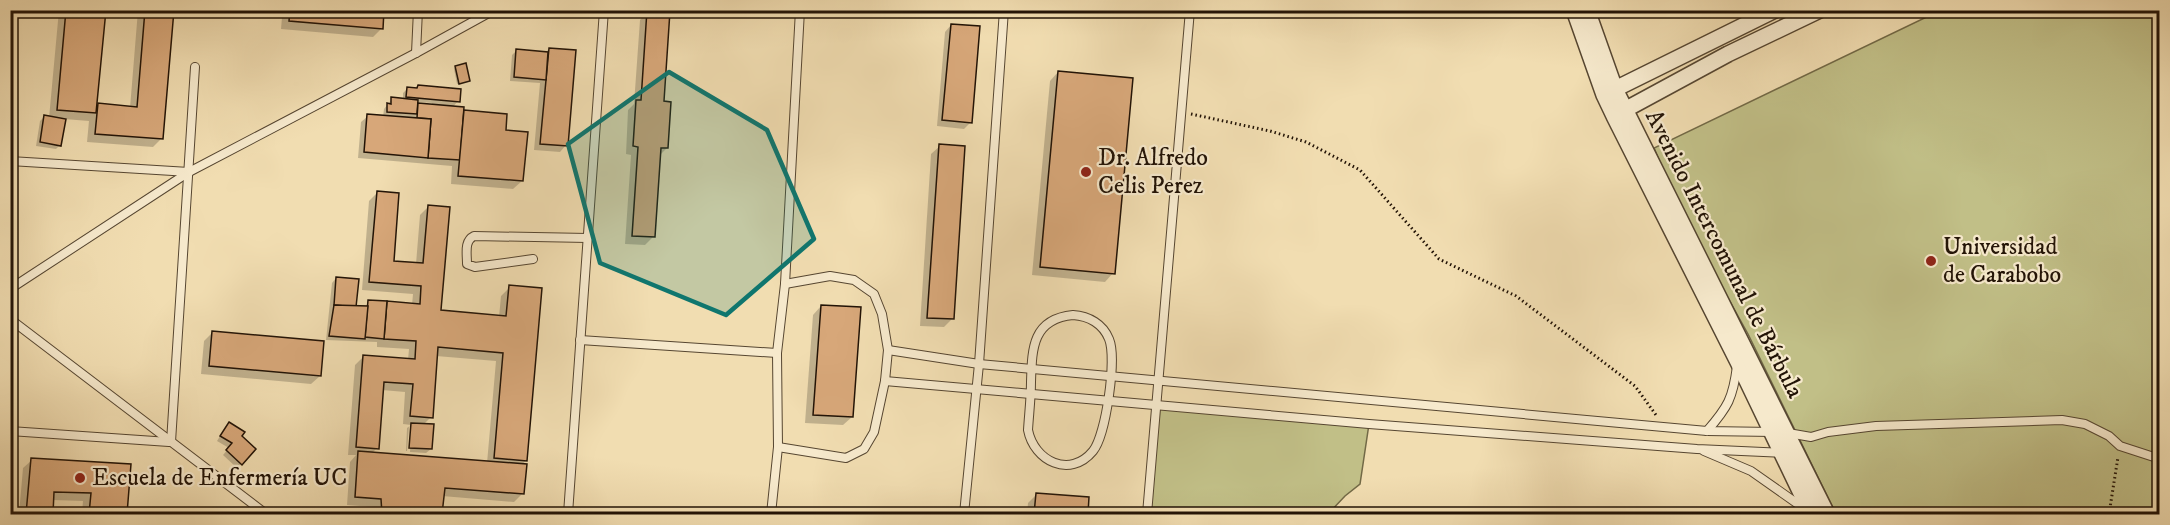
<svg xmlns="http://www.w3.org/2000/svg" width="2170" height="525" viewBox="0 0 2170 525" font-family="'IM FELL DW Pica',serif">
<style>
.green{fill:#c1bf87;stroke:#726946;stroke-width:1.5}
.shadow{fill:#0003;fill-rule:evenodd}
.building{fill:#d7a779;stroke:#221306;stroke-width:1.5}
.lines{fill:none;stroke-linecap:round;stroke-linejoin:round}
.service-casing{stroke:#564631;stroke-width:10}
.minor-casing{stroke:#564631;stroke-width:18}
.path{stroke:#221306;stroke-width:3;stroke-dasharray:1.5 3;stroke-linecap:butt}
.service{stroke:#f6e9cc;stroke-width:8}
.minor{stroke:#f6e9cc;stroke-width:15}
.marked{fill:#0f766e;fill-opacity:0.2;stroke:#0f766e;stroke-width:4.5;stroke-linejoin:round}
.poi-dot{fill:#8f2418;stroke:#f6e9cc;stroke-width:2}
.labels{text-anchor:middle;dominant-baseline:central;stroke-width:4.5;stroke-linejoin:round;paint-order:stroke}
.poi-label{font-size:24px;fill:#221306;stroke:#f6e9cc;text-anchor:start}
.street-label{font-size:24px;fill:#221306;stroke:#f6e9cc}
</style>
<rect width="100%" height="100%" fill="#f1ddb1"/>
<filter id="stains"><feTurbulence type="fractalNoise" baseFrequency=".00333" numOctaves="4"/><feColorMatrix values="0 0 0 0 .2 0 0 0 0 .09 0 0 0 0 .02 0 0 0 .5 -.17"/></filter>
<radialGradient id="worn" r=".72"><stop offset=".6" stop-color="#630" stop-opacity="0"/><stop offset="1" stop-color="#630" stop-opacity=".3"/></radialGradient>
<g class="green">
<path d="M1939,11H2159V514H1836L1748,334L1683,217L1654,148Z"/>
<path d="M1156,406L1369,424L1360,484L1345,496L1328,514H1150Z"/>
</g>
<g class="shadow">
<path d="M59,10H104L95,105L130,108L138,10H172L161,139L153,147L87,142L89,121L64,119L60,145L56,149L36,146L40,121L44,117L49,118Z"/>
<path d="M198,10H247L243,14Z"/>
<path d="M278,10H383L382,28L373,37L281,29L282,17H277Z"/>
<path d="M648,11L662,103L667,148L659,156L653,237L645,245L625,244L631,155L626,154L628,110L634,104L640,20Z"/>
<path d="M951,25L971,122L964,129L937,126L945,32Z"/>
<path d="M549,49L566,145L560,152L534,150L540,83L510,81L512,55L517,50L545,53Z"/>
<path d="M455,67L468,81L466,82L457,84L454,69Z"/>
<path d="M1058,72L1113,273L1105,282L1032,275L1050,81Z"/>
<path d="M418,87L458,101L452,108L462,114L465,112L505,132L522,181L513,189L451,184L452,166L358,158L361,122L368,116L383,117L384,109L392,99L403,100V93L408,88L416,89ZM416,102L432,103L431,106L418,105L416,107Z"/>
<path d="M940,146L952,319L944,327L920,326L931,154Z"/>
<path d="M377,193L392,262L416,264L420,215L428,207L440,312L499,317L501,296L510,287L526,461L521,465L523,493L514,502L442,496L439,514H374L373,507L347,505L350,462L356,455H348L355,365L364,356L408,360L409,349L377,347V342L326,340L332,283L336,278L355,306L365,307L369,302L412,305L413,294L362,290L369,201ZM436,356L496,361L487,463L371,454L377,448L382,390L405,392L403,424L411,425L407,428L406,451H407L409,426H412L410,452L426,453L431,449L423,425L431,417Z"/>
<path d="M821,306L852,417L843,425L805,423L813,315Z"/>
<path d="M213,332L320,376L311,384L201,374L204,341Z"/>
<path d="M225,428L240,437L254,449L237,468L223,455L229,448L217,441Z"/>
<path d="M32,460L130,466L126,514H82L83,501L52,500L51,514H19L23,468Z"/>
<path d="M1037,494L1088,498L1086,514H1027L1028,503Z"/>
</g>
<g class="building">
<path d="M66,10H106L96,113L57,110Z"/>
<path d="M145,10H174L163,139L95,134L98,103L137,107Z"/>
<path d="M290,10H384L383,29L289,21Z"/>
<path d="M647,10L670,11L664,101L671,102L668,148H661L655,237L632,236L638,147L633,146L636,100H641Z"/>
<path d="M951,24L980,26L972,123L942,120Z"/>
<path d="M549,48L576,50L568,146L540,144Z"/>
<path d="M516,49L548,52L546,80L514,77Z"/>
<path d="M466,63L470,81L459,84L455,66Z"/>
<path d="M1058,71L1133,78L1115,274L1040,267Z"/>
<path d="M418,85L461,89L460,102L406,97L407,87L417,88Z"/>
<path d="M391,97L418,100L417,114L387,112V103L391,104Z"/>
<path d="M418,103L464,107L460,160L428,158L431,119L417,118Z"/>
<path d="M464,110L507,114L506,130L528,132L523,181L458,176Z"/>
<path d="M367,114L431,119L428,158L364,152Z"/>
<path d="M44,115L66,119L61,146L40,142Z"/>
<path d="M939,144L965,146L954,319L927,318Z"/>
<path d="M377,191L399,193L394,261L423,263L428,205L450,207L441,310L506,316L509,285L542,288L527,461L494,458L503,353L438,347L433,418L410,416L413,384L384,382L379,449L356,447L363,355L415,359L416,341L384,339L387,301L420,304L421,286L369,282Z"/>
<path d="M336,277L359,279L356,307L334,305Z"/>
<path d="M368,300L387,301L384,339L365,337Z"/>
<path d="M334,305L368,306L365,339L329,336Z"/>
<path d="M821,305L861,307L853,417L813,415Z"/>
<path d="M212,331L324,341L321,376L209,366Z"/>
<path d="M229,422L245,432L242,436L256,449L242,465L226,450L232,443L220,436Z"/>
<path d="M411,423L434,424L432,449L409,448Z"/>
<path d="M358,451L527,464L524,494L445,488L442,514H382L381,499L355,497Z"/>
<path d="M31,458L131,464L127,514H89L91,493L54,492L53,514H26Z"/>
<path d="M1036,493L1089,497L1088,514H1034Z"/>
</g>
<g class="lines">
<g class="service-casing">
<g id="service">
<path d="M416,53L418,10"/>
<path d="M10,161L189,172"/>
<path d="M533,259L475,267L467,264C467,253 464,241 474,236L588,238"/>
<path d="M10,289L189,172L416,53L494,10"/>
<path d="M1073,315C1089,316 1103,324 1109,339C1117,358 1106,435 1093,451C1070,479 1034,461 1028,430C1029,414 1031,398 1031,382C1032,349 1032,319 1073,315Z"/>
<path d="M10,319L266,514"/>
<path d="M580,340L777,353"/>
<path d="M888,350L979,364L1707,431L1773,432"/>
<path d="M885,381L1369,424L1697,449L1783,453"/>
<path d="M10,431L169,442"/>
<path d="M1707,431C1728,407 1733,398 1737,366"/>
<path d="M1788,433L1811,437L1828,432L1876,426L2062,420L2085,424L2109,436L2120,446L2160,459"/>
<path d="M171,442L195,67"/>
<path d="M778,447L846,458L864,449L874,432L885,381L888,350L882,314L874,294L854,280L830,276L785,284"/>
<path d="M1704,451L1751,471L1805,509"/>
<path d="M568,514L604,10"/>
<path d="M771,514L778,447L777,353L785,284L800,10"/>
<path d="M964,514L979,364L1004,10"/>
<path d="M1147,514L1190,10"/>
</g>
</g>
<g class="minor-casing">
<g id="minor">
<path d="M1574,10L1604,95L1614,116L1738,362L1811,514"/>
<path d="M1587,10L1615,89L1827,514"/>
<path d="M1607,93L1775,10"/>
<path d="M1619,113L1728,54L1820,10"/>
</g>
</g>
<g class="path">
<path d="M1191,114L1270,131L1306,142L1360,170L1439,259L1516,296L1635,386L1656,415"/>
<path d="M2109,514L2118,457"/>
</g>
<use href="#service" class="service"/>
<use href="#minor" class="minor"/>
</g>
<path class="marked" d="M669,72L767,130L814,239L726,315L600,263L568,144Z"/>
<g class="poi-dot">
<circle cx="1086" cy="172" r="6"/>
<circle cx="1931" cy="261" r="6"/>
<circle cx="80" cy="478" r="6"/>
</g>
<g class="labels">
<g class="poi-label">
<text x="1098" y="158">Dr. Alfredo<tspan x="1098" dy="28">Celis Perez</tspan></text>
<text x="1943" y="247">Universidad<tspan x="1943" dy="28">de Carabobo</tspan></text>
<text x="92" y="478">Escuela de Enfermería UC</text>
</g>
<g class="street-label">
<text transform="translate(1724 254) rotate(63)">Avenido Intercomunal de Bárbula</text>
</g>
</g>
<rect width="2170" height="525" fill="none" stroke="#f1ddb1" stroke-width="36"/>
<rect x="12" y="12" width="2146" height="501" fill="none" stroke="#221306" stroke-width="3"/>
<rect x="18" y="18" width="2134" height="489" fill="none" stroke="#221306" stroke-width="1.5"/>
<rect width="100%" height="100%" filter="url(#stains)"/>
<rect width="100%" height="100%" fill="url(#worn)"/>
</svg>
